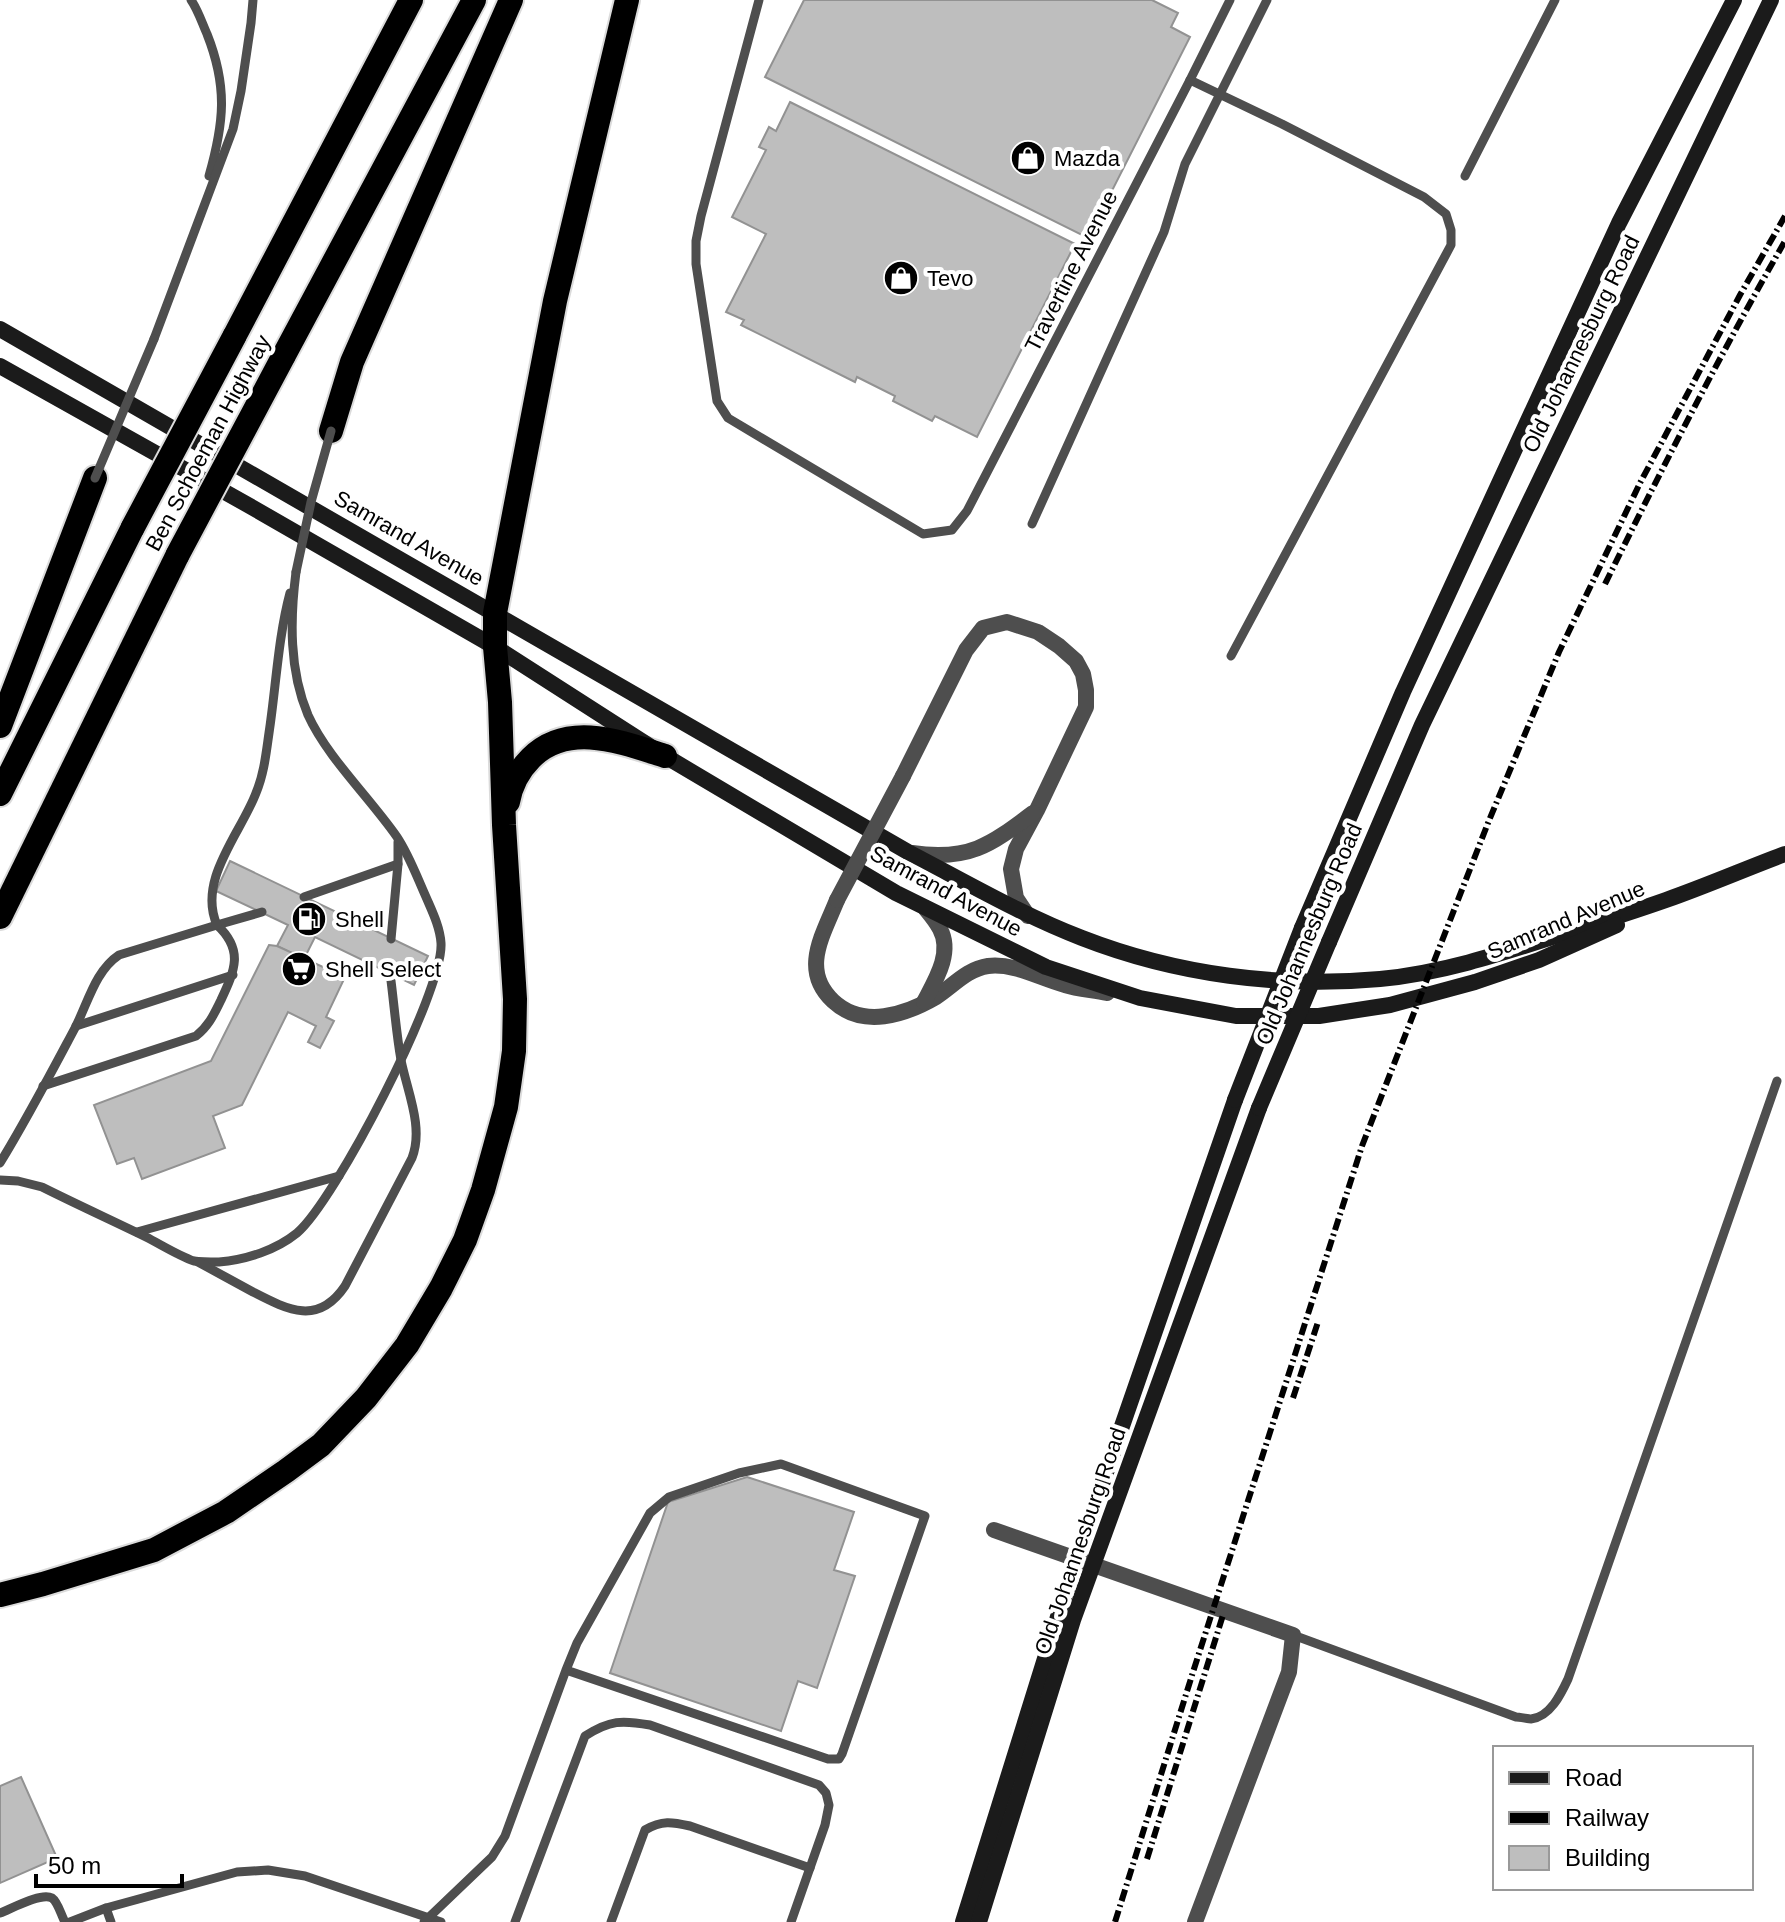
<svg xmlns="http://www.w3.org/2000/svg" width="1785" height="1922" viewBox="0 0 1785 1922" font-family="Arial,sans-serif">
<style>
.building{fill:#bebebe;stroke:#929292;stroke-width:2}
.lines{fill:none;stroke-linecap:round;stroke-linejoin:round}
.highway-casing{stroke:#dbdbdb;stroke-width:28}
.lane{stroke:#4e4e4e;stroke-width:9}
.street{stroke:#4e4e4e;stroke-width:16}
.secondary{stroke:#1b1b1b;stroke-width:16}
.highway{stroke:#000;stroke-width:24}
.rail{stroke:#000;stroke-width:6;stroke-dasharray:12 4 2 4;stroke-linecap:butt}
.highway-bridge-casing{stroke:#dbdbdb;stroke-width:28;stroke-linecap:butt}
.lane-bridge{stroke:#4e4e4e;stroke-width:9}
.street-bridge{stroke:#4e4e4e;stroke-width:16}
.secondary-bridge{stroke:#1b1b1b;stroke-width:16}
.highway-bridge{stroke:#000;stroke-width:24}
.labels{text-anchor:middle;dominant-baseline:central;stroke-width:8;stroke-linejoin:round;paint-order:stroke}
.poi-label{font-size:22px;fill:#000;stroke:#fff;text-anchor:start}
.street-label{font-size:22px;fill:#000;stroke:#fff}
</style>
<rect width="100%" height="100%" fill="#fff"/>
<g class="building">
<path d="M804,0H1152L1178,13L1171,27L1190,37L1088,238L765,77Z"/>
<path d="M790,102L1075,244L977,437L935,416L932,421L893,401L895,396L857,377L855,382L741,325L744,320L726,312L766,234L732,217L766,150L759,147L769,127L776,131Z"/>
<path d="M230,861L428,956L414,985L315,937L304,959L277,946L288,925L216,891Z"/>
<path d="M269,945L277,946L345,977L326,1017L334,1021L320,1048L308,1042L316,1026L288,1012L242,1105L213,1116L225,1148L142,1179L134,1158L117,1164L94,1105L211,1061Z"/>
<path d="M747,1477L854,1512L834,1570L855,1576L817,1688L798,1681L781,1731L610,1673L668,1502Z"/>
<path d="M21,1777L57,1858L0,1883V1786Z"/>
</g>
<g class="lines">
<g class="highway-casing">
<g id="highway">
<path d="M234,337L411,0"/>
<path d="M283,357L474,0"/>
<path d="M331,431L352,362L511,0"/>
<path d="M0,726L95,478"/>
<path d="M0,794L133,527"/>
<path d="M508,802C511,785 518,771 531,758C568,721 621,742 665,756"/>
<path d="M0,917L178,554"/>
<path d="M0,1595L43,1584L154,1550L226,1512L286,1471L321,1445L366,1398L407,1345L441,1288L465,1240L483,1190L506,1107L514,1051L515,999L504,825L500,702L495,647V613L555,301L627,0"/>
</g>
</g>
<g class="lane">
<path d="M191,0C198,10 202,23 207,34C228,87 224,123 209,176"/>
<path d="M759,0L701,216L696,241V264L717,401L728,418L923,534L952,530L967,511L1190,80L1230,0"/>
<path d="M1190,80L1282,124L1424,197L1446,214L1451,230V245L1231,656"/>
<path d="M1465,176L1555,0"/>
<path d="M154,339L233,129L241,91L251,23L253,0"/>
<path d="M1032,524L1164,232L1185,164L1267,0"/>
<path d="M304,897L398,864"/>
<path d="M391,939L398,864V842"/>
<path d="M76,1026L233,975"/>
<path d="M43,1086L196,1036C209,1026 214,1014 221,1000C235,970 244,950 217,925L262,912"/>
<path d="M0,1163C27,1119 51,1073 75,1028C88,1003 95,971 119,955L217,925C197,880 241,833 256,793C264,774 266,754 269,733C276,687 278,638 290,593"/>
<path d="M0,1180L18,1181L42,1187C76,1204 111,1220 146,1237C160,1244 179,1256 194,1261C201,1262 211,1262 219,1262C246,1260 276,1250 297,1233C335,1201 444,991 441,943C440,927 432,911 426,897C417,877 409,855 397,837C370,798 327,757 308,715C289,670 290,619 296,572"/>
<path d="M137,1232L339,1176"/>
<path d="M198,1262C216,1272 235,1282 253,1292C288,1310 318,1326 345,1286L412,1158C424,1127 407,1091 401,1060C396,1032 394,1002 390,973"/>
<path d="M1293,1635L1516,1717C1519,1717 1529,1719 1531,1719C1550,1717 1561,1694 1568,1679L1777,1081"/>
<path d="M106,1908L111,1922"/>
<path d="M0,1913C11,1909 41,1892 52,1898C58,1902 61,1915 65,1922"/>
<path d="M70,1922L106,1908L237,1872L268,1870L305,1876L441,1922"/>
<path d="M424,1922L492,1857L505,1836L566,1670L828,1759H839L842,1754L925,1516L781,1464L739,1473L669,1497L650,1513L577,1643L566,1670"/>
<path d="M515,1922L585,1736C610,1720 622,1720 650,1725L819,1785L826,1793L829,1805L825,1825L791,1922"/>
<path d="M611,1922L645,1830C662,1820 672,1822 690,1826L810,1868"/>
</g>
<g class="street">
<path d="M903,776L966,650L983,628L1007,622L1038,632L1059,646L1076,661L1083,674L1086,690V707L1037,810L1016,849L1011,869L1016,898L1028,916"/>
<path d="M912,853C969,861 989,846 1033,813"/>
<path d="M837,900C823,935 800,970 833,1001C863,1029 905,1015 936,997C953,986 967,969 988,966C1015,963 1039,978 1065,985C1078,989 1093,990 1107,993"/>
<path d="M924,1002C935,981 953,953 940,929C936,921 930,914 925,908"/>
<path d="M994,1530L1293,1635L1289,1672L1195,1922"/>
</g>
<g class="secondary">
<path d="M0,329L908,852C966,882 1022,915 1082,938C1177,975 1280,988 1380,979C1443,973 1503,953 1562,934C1597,923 1632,912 1666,900C1706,886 1745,869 1785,854"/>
<path d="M0,366L248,505L495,647L665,756L896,893L1046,967L1140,998L1236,1016H1319L1390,1005L1475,982L1539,960L1617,925"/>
<path d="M1302,928L1403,692L1619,223L1734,0"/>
<path d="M1329,942L1422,725L1771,0"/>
<path d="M963,1922L1076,1559L1235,1100"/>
<path d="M979,1922L1073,1620L1259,1108"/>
</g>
<use href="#highway" class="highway"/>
<g class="rail">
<path d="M1605,584C1662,468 1721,353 1785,241"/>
<path d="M1293,1398L1318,1322"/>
<path d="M1147,1859L1223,1615"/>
<path d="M1115,1922L1193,1672L1362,1146L1488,823L1559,652L1640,483L1740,295L1785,216"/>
</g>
<g class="highway-bridge-casing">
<g id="highway-bridge">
<path d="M133,527L234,337"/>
<path d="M178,554L283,357"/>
</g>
</g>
<g class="lane-bridge">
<path d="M95,478L154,339"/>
<path d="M296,572L311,502L331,431"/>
</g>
<path class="street-bridge" d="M837,900L903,776"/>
<g class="secondary-bridge">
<path d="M1235,1100L1302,928"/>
<path d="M1259,1108L1329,942"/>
</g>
<use href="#highway-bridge" class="highway-bridge"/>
</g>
<defs>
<g id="shop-disc" transform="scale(1.8)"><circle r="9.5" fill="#000" stroke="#fff"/><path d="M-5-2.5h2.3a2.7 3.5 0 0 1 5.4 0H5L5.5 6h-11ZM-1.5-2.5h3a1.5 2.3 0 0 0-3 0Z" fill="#fff"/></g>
<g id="fuel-disc" transform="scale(1.8)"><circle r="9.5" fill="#000" stroke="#fff"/><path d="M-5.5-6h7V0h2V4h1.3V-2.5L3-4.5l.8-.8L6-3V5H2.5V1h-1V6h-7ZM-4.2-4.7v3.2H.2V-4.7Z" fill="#fff"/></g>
<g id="supermarket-disc" transform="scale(1.8)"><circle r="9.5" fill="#000" stroke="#fff"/><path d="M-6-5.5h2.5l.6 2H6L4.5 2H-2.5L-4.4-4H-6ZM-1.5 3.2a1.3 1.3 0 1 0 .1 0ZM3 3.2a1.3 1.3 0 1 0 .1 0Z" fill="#fff"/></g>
</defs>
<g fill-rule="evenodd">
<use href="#shop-disc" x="1028" y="158"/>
<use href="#shop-disc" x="901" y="278"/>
<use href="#fuel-disc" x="309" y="919"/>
<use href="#supermarket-disc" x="299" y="969"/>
</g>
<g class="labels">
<g class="poi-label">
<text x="1054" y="158">Mazda</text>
<text x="927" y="278">Tevo</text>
<text x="335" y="919">Shell</text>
<text x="325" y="969">Shell Select</text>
</g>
<g class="street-label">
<text transform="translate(1071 271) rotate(-63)">Travertine Avenue</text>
<text transform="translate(1581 344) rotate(-64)">Old Johannesburg Road</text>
<text transform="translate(208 443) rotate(-62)">Ben Schoeman Highway</text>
<text transform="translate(409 538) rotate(30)">Samrand Avenue</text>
<text transform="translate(946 891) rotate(28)">Samrand Avenue</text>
<text transform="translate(1566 920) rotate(-23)">Samrand Avenue</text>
<text transform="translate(1309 934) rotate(-67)">Old Johannesburg Road</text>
<text transform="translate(1080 1541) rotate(-71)">Old Johannesburg Road</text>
</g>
</g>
<rect x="1493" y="1746" width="260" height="144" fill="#ffffff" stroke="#999999" stroke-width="2"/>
<rect x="1509" y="1772" width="40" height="12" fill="#1b1b1b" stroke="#999999" stroke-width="2"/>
<text x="1565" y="1786" font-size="24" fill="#000000">Road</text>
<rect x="1509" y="1812" width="40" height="12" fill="#000000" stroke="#999999" stroke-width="2"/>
<text x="1565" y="1826" font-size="24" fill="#000000">Railway</text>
<rect x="1509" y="1846" width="40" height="24" fill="#bebebe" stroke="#999999" stroke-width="2"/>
<text x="1565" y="1866" font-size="24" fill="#000000">Building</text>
<path d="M36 1874v12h146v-12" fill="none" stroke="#000000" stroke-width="4"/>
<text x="48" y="1874" font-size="24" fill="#000000" stroke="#ffffff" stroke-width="6" paint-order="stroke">50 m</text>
</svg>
